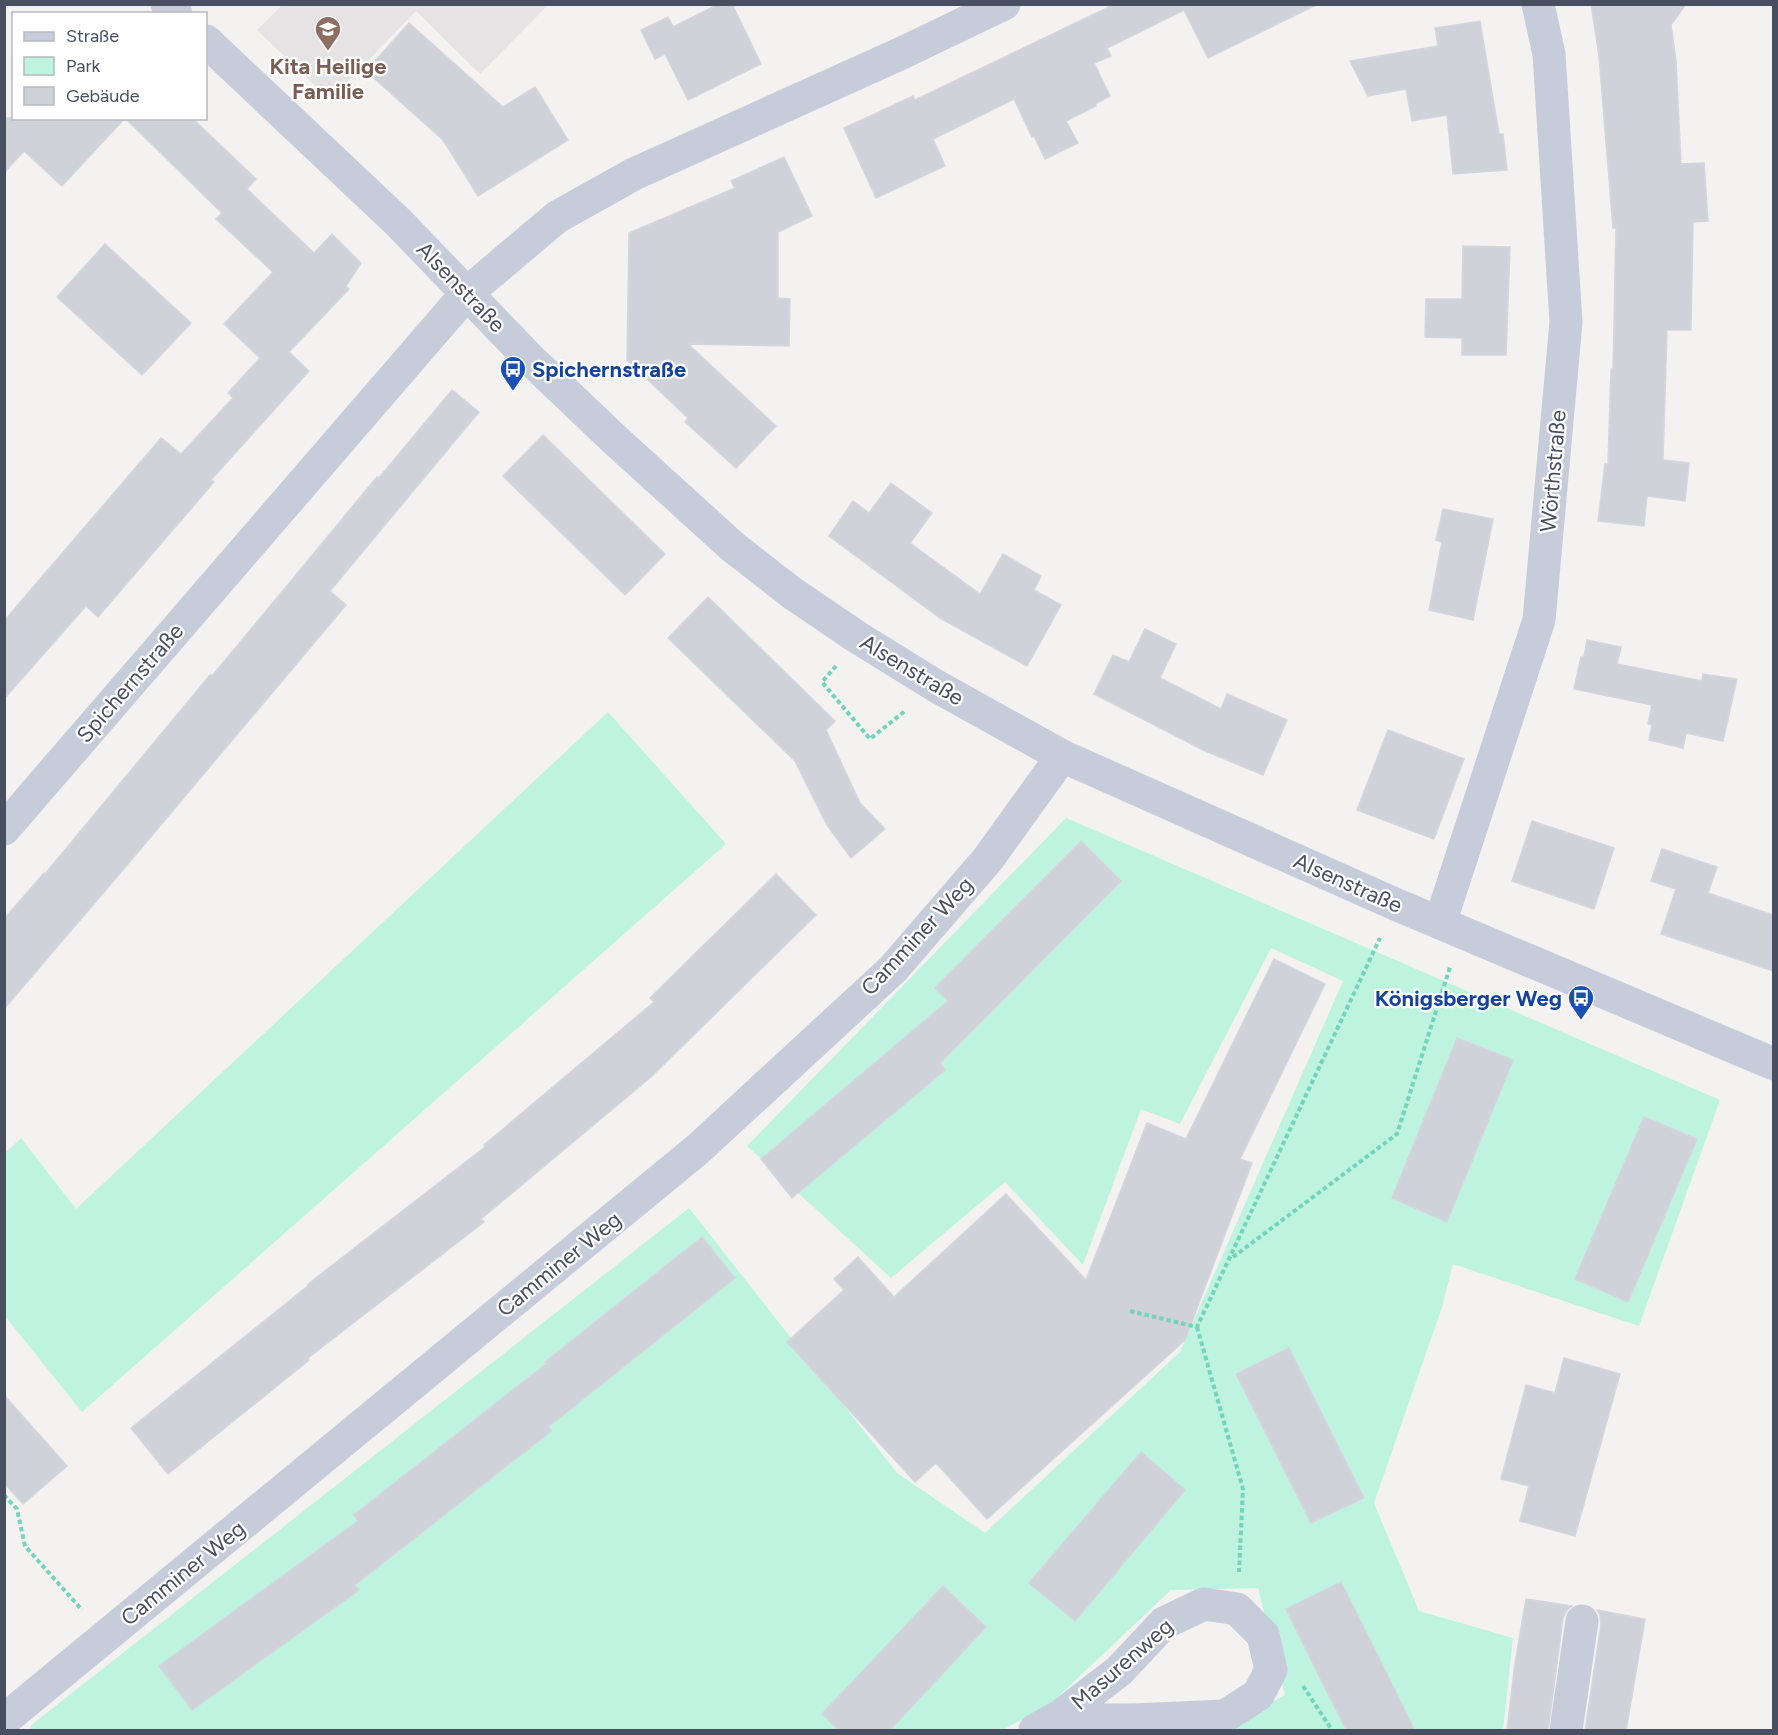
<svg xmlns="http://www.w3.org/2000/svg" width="1778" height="1735" viewBox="0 0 1778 1735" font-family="Figtree,sans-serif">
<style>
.education{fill:#e5e3e3}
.green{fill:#bef3df}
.building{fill:#d0d2d9;stroke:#d5d5dd;stroke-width:1.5}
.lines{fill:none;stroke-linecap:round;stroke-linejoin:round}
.path{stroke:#74d3bb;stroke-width:4;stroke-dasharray:4.5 3;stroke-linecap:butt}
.minor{stroke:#c7ccda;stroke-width:33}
.labels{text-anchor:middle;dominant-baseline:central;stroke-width:4.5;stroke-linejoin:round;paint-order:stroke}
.education-label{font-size:22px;font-weight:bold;fill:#785e54;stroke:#fff}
.street-label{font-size:22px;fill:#484f60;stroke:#fff}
.transit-label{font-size:22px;font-weight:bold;fill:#164399;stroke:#fff;text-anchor:start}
</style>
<rect width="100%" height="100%" fill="#f4f2f1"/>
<path class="education" d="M282,5V4L548,5L480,74L416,11L330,100L257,30Z"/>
<g class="green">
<path d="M608,712L726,844L82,1412L5,1316V1153L21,1138L76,1209Z"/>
<path d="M1066,818L1720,1100L1639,1326L1453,1264L1442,1307L1374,1503L1419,1611L1513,1638L1503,1730H1221L1285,1695L1258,1588L1171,1590L1047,1707L1002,1730H32L30,1726L689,1208L897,1473L985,1533L1180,1352L1343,981L1271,948L1180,1124L1141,1109L1083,1265L1005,1182L891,1278L747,1146Z"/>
</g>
<g class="building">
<path d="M719,4H732L761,64L688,100L665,54L655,59L641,30L668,17L673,27Z"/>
<path d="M1115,4H1318L1208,58L1184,10L1107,48L1111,56L1094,63L1110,96L1095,104L1096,106L1066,121L1078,143L1045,159L1034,136L1032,137L1014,99L933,139L945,166L876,198L844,128L913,96L915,100Z"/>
<path d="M1591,4H1686L1671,25L1676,61L1681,164L1704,163L1708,221L1693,222L1691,330H1667L1663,460L1689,463L1685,501L1647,496L1644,526L1598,521L1605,464H1608L1611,369H1613L1616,228H1613L1599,56Z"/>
<path d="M1480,21L1499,134H1503L1507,170L1453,174L1447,115L1412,121L1406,89L1368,96L1350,61L1438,46L1435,28Z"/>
<path d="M409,23L503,107L535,87L568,140L478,196L443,140L366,71Z"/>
<path d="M4,118H125L62,186L24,151L4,173Z"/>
<path d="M125,118H192L256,179L247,189L314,253L332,234L361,263L346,286L349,289L289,352L309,371L211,480L214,482L98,617L86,606L4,699V621L161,438L181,454L233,398L228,393L260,358L224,324L273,272L216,219L222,213Z"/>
<path d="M784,157L812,216L778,232V298L790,299L789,346L688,344L776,426L736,468L685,422L688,418L627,360L629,233L735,188L731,181Z"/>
<path d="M105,244L191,323L142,375L57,297Z"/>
<path d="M1463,246L1510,247L1506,355H1462V338L1425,337L1426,299H1462Z"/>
<path d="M452,390L479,412L330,591L346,605L122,871L4,1009V919L44,873L45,874L210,675L212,676L377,477L379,478Z"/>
<path d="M543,435L665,554L625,595L503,476Z"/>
<path d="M891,483L932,513L910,543L980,594L1003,554L1041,576L1034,590L1061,605L1027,666L940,618L829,536L853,501L869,513Z"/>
<path d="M1443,509L1493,519L1473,620L1429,610L1442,542L1436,540Z"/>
<path d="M708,597L835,721L826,730L860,803L885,829L851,858L827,825L795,761L668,638Z"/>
<path d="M1145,629L1176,644L1160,678L1221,709L1227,694L1287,720L1263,775L1203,750L1094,694L1113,655L1129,662Z"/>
<path d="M1587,640L1621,647L1617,664L1702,681L1703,674L1737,679L1723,741L1686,733L1683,748L1649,740L1652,725L1648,724L1652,705L1574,689L1581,657H1584Z"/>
<path d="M1388,730L1464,759L1434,839L1357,810Z"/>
<path d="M1532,821L1614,848L1594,909L1512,881Z"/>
<path d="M1081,841L1121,881L940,1063L945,1070L792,1198L761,1159L948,1001L935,988Z"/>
<path d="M1662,849L1717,867L1708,893L1773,915V971L1661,934L1676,889L1651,881Z"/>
<path d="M776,874L816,915L651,1077L481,1219L484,1222L308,1358L309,1360L168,1474L131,1428L309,1285L308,1284L485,1147L484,1145L654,1002L650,998Z"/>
<path d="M1274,959L1325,984L1240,1159L1252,1163L1185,1340L987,1519L936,1463L915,1482L787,1342L844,1290L834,1279L858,1257L894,1297L1006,1194L1086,1280L1147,1123L1186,1139Z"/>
<path d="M1457,1038L1513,1060L1447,1222L1392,1198Z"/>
<path d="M1644,1117L1697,1139L1628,1302L1575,1279Z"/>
<path d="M702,1237L735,1278L548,1427L551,1431L355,1585L359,1590L192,1710L159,1666L358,1521L354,1515L546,1364L545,1362Z"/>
<path d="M1289,1348L1364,1498L1311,1523L1236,1374Z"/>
<path d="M1564,1358L1620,1374L1575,1536L1520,1521L1529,1486L1501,1479L1526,1385L1555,1393Z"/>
<path d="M4,1395L67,1466L23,1504L4,1483Z"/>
<path d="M1141,1452L1185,1490L1075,1621L1029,1583Z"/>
<path d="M1341,1582L1383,1666L1415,1731H1347L1321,1680L1286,1609Z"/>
<path d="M943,1586L986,1627L889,1731H840L822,1714Z"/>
<path d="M1526,1599L1572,1606L1567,1610L1563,1618L1548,1731H1507L1515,1663Z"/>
<path d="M1597,1610L1645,1619L1626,1731H1585L1601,1624L1600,1615Z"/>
</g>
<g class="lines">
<g class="path">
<path d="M836,666L822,682L870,739L905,711"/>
<path d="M1233,1257L1397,1134L1450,967"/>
<path d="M1130,1311L1197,1327L1380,938"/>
<path d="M1197,1327L1243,1489L1239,1572"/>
<path d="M4,1495L17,1509L25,1546L82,1610"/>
<path d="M1303,1686L1332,1730"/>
</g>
<g class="minor">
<path d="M167,4L176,14"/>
<path d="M206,41L398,222L530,359L614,439L733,547L792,593L857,637L936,686L1062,756L1395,904L1774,1064"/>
<path d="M4,829L467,293L557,217L634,174L902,53L1004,4"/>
<path d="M1440,923L1539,620L1566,322L1549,54L1538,4"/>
<path d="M4,1720L698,1149L893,969L988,859L1062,756"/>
<path d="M1035,1730L1059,1717L1119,1671L1164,1623L1204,1604L1237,1609L1263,1635L1271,1670L1258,1695L1225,1716L1133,1720H1097L1059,1717"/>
<path d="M1566,1730L1582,1621"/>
</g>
</g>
<defs>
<g id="school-pin" transform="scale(1.35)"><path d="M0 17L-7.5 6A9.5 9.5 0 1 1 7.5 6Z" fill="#8d6e63" stroke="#fff"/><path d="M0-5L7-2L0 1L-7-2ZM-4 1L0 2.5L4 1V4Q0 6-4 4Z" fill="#fff"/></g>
<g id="bus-pin" transform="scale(1.35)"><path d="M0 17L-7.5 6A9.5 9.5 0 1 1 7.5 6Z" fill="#1a4fb4" stroke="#fff"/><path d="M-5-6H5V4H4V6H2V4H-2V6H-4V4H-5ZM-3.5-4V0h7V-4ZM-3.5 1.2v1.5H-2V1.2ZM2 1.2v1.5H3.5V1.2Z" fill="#fff"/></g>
</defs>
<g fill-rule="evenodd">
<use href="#school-pin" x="328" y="29"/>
<use href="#bus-pin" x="513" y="369"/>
<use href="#bus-pin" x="1581" y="998"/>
</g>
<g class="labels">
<g class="education-label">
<text x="328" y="66">Kita Heilige<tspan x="328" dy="25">Familie</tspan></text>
</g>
<g class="street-label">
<text transform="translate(461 287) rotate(46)">Alsenstraße</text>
<text transform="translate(1553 471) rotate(-85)">Wörthstraße</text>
<text transform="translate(912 670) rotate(31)">Alsenstraße</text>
<text transform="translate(130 683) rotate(-49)">Spichernstraße</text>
<text transform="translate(1348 883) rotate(24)">Alsenstraße</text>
<text transform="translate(917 936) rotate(-47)">Camminer Weg</text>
<text transform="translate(559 1264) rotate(-39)">Camminer Weg</text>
<text transform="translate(183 1573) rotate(-39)">Camminer Weg</text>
<text transform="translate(1122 1664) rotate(-41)">Masurenweg</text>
</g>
<g class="transit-label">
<text x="532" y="369">Spichernstraße</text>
<text x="1562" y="998" text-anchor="end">Königsberger Weg</text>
</g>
</g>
<rect width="1778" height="1735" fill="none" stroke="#484f60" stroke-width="12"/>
<rect x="12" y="12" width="195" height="108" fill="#ffffff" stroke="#b6b9bf" stroke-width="1.5"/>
<rect x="24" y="32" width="30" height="9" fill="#c7ccda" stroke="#b6b9bf" stroke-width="1.5"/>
<text x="66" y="42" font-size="18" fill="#484f60">Straße</text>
<rect x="24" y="57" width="30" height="18" fill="#bef3df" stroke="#b6b9bf" stroke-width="1.5"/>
<text x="66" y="72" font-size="18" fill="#484f60">Park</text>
<rect x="24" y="87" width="30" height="18" fill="#d0d2d9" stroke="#b6b9bf" stroke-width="1.5"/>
<text x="66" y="102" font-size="18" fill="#484f60">Gebäude</text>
</svg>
